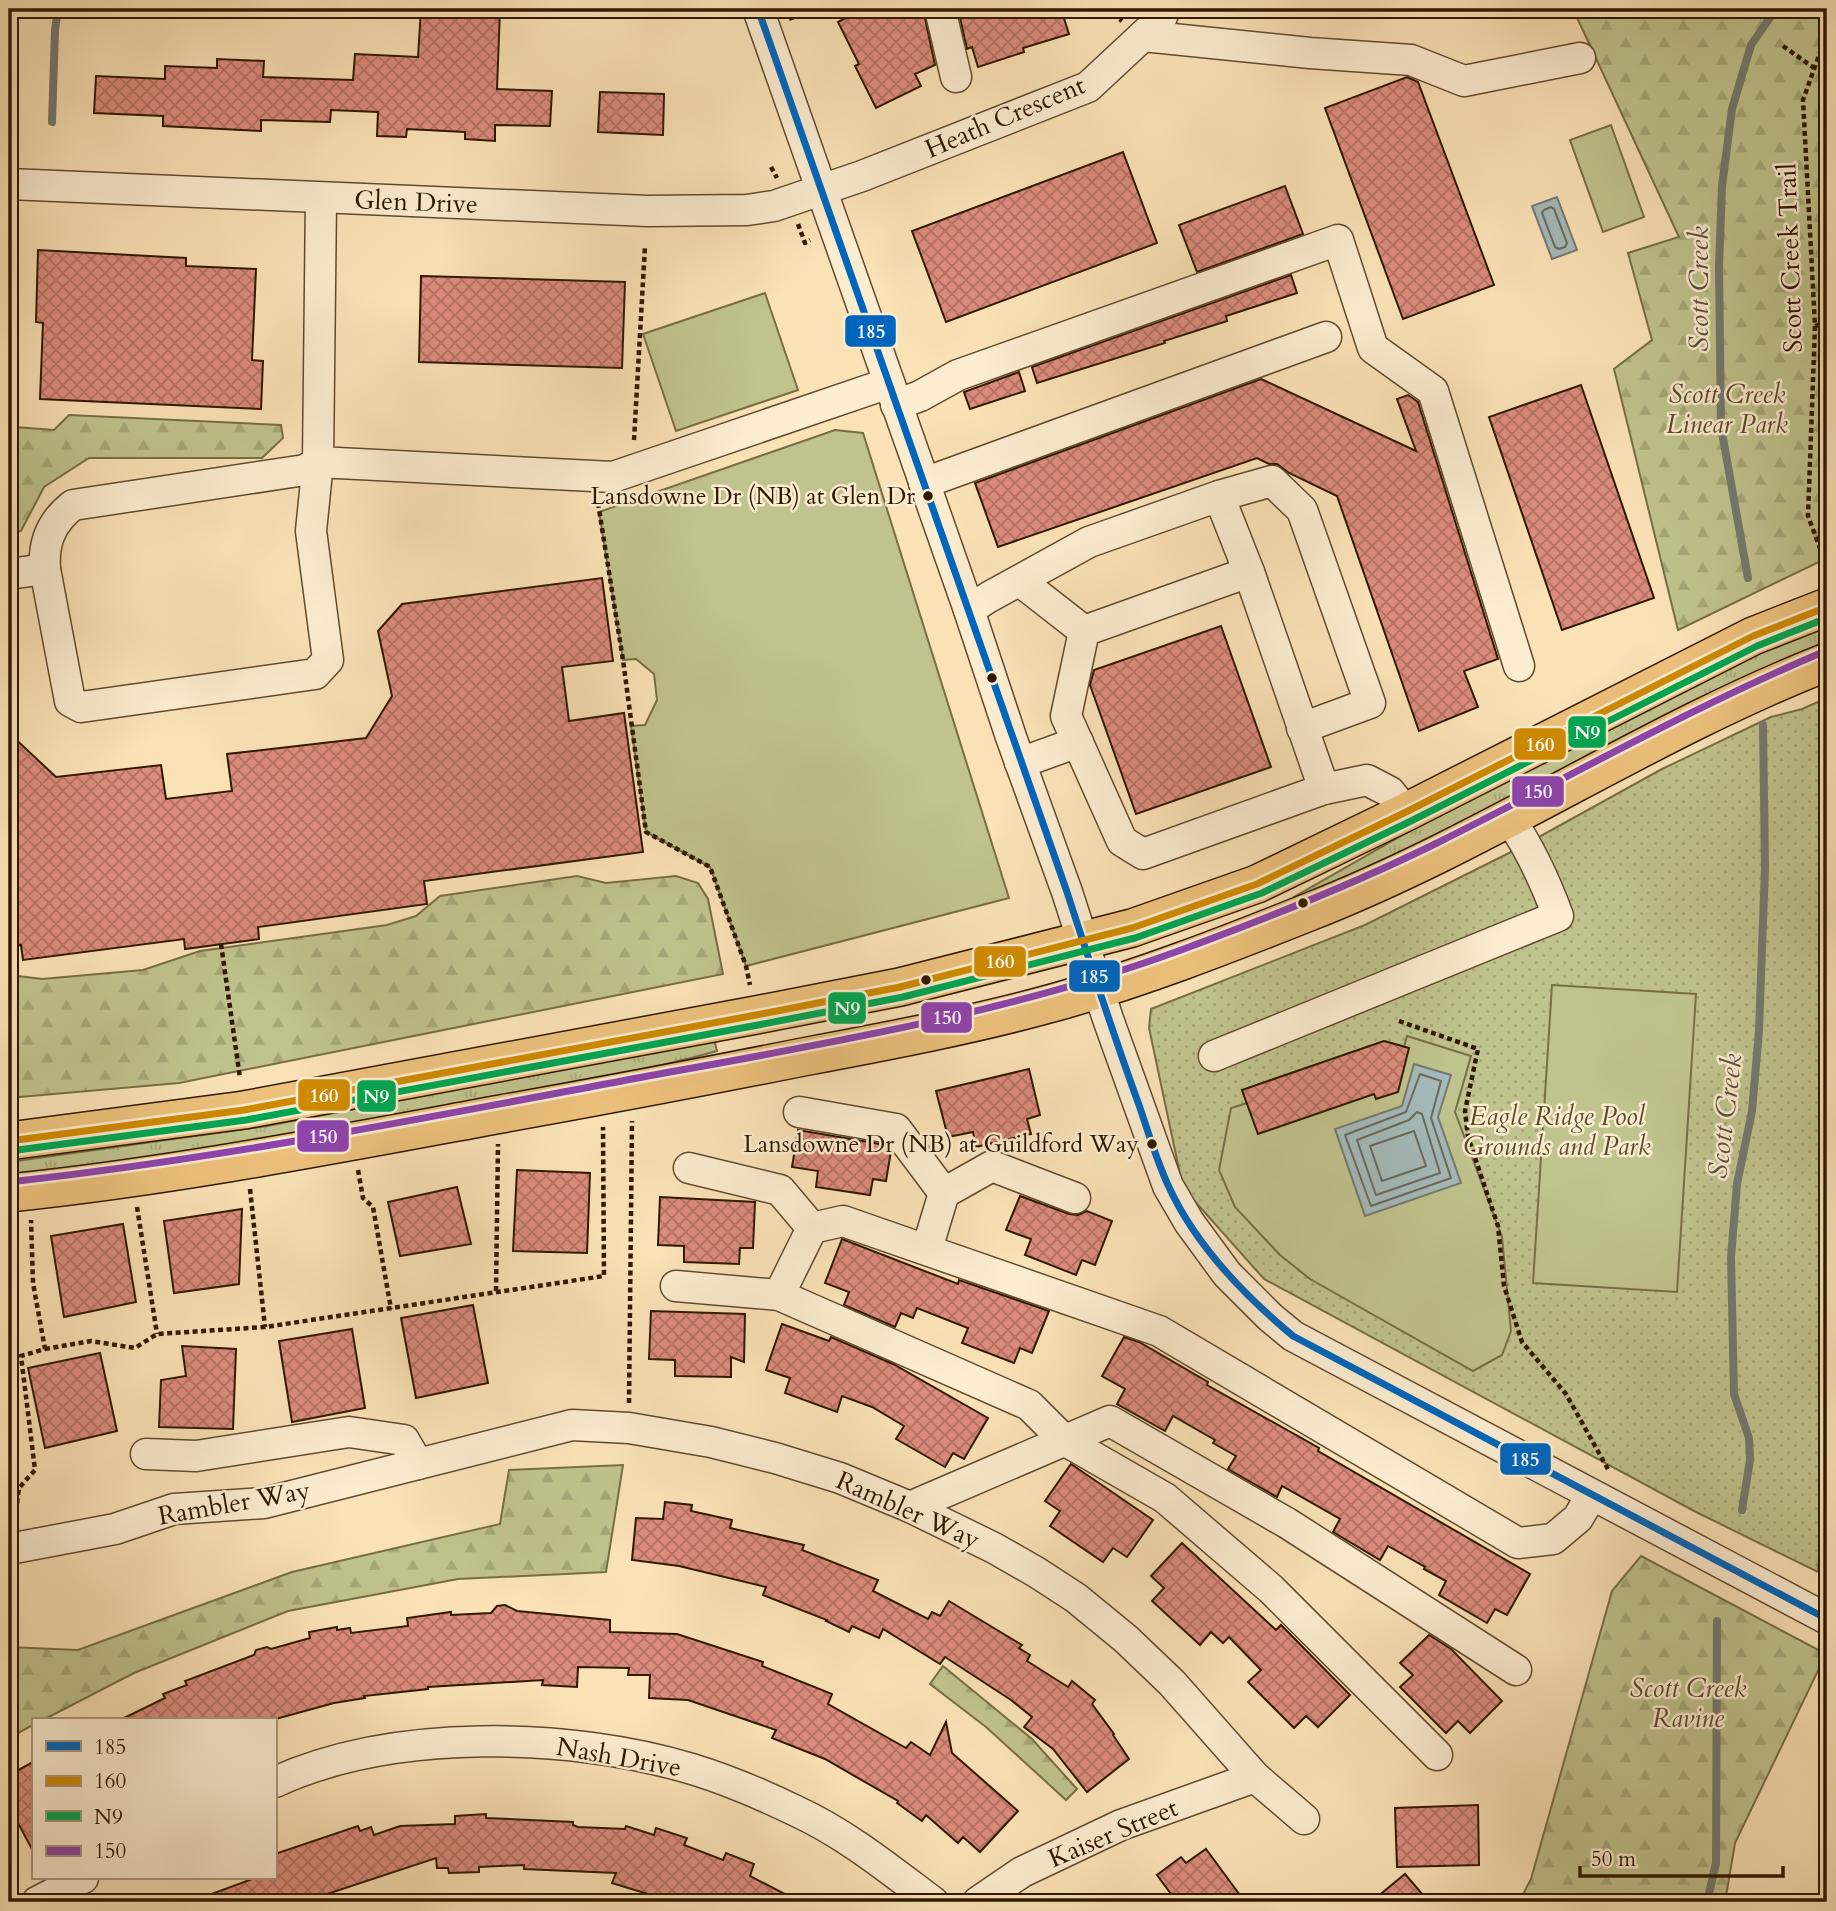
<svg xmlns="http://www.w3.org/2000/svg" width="1836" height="1911" viewBox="0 0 1836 1911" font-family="Cardo,serif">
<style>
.grass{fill:url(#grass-tufts);stroke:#786e46;stroke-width:2}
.forest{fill:url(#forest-firs);stroke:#786e46;stroke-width:2}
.park{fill:url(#park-dots);stroke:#786e46;stroke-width:2}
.pitch{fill:#c0c38d;stroke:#786e46;stroke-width:2}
.water{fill:#a4baba;stroke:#757970;stroke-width:2}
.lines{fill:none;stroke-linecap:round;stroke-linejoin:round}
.shore{stroke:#6a695d;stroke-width:2}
.stream{stroke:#757970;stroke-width:8}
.building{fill:url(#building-cross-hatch);stroke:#2f1800;stroke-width:2}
.minor-casing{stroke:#624a2e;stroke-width:33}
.major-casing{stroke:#2f1800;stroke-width:40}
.path{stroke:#2f1800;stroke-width:4.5;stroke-dasharray:5 3.5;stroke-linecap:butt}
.minor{stroke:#fcecd0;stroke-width:30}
.major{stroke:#edc17b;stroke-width:37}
.bus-1-casing{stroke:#fcecd0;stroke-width:12}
.bus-2-casing{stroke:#fcecd0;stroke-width:12}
.bus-3-casing{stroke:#fcecd0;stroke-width:12}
.bus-4-casing{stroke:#fcecd0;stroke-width:12}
.bus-1{stroke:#0065bd;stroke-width:7}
.bus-2{stroke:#cf8a00;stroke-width:7}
.bus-3{stroke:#00a651;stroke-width:7}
.bus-4{stroke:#8e44ad;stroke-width:7}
.bus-dot{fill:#2f1800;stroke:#fcecd0;stroke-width:2.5}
.labels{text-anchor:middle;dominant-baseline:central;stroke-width:5;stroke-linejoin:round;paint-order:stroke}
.bus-label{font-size:24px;fill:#2f1800;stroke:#fcecd0;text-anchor:end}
.street-label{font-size:26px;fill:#2f1800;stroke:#fcecd0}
.park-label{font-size:26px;font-style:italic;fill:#5a4b2a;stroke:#fcecd0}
.water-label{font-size:28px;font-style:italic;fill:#585141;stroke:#fcecd0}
.line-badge{stroke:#fcecd0;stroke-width:2.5}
.badge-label{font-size:19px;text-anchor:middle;font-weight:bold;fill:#fff}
</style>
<defs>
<pattern id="grass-tufts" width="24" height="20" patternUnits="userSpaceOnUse" patternTransform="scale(1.75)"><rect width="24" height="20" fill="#c0c38d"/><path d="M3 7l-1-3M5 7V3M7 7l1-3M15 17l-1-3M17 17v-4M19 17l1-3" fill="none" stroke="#a5a778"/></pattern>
<pattern id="forest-firs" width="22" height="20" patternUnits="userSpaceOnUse" patternTransform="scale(1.75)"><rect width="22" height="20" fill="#c0c38d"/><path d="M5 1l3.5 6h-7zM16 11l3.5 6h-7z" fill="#a5a778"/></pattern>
<pattern id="park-dots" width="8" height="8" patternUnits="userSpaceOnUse" patternTransform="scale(1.75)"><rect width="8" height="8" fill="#c0c38d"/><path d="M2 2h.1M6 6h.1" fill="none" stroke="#a5a778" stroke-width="1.8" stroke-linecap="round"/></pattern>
<pattern id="building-cross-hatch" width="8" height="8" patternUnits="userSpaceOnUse" patternTransform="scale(1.75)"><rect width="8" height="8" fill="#dc8c7c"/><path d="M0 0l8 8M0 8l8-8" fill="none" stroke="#b37163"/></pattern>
</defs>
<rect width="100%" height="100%" fill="#fae2b6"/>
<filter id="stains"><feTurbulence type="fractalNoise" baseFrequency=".00286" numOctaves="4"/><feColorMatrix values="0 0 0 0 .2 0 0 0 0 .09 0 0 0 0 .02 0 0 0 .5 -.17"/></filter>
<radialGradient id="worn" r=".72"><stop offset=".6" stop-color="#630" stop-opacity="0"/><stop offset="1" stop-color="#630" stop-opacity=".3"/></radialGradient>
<g class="grass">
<path d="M1827,623V639L1797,657L1480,818L1297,903L1294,897L1452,807L1665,693Z"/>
<path d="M714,1039L717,1051C646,1071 573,1084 500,1098C337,1130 173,1155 9,1176V1162L267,1126Z"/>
</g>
<g class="forest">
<path d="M1573,9H1827V187L1823,344L1827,380V558L1678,630L1614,369L1652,340L1628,253L1679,237Z"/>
<path d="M9,253L13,262L15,427L54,430L69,415L281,425L283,438L262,458H89L44,487L21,531L9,534Z"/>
<path d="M577,876L606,883L676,876L698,883L708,899L723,974L179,1083L9,1098V975L42,979L143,970L200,951L387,925L416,916L440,896Z"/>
<path d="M623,1465L606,1572L458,1579L288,1611L134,1673L43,1720H33V1725L9,1738V1647L78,1650L292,1572L500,1524L509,1470Z"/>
<path d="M1641,1556L1826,1654L1735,1843L1725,1902H1519L1531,1879L1612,1591Z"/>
<path d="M943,1666L1032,1739L1077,1789L1066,1800L986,1727L930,1684Z"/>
</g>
<g class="park">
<path d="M1827,698V1420L1818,1572L1696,1512L1264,1279L1183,1188L1149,1028L1151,1009L1365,925L1519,848L1662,769L1771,717L1802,709Z"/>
<path d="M9,1213H13V1225L9,1299Z"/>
</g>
<g class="pitch">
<path d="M1611,125L1644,217L1603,232L1570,140Z"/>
<path d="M765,293L798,390L676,431L643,334Z"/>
<path d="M835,430L863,433L1009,898L746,966L710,867L646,832L631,726L645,725L657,700L654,674L636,659L623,660L599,512Z"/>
<path d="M1552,985L1696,994L1677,1292L1533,1283Z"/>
<path d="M1407,1036L1471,1056L1455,1112L1502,1237L1511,1331L1502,1355L1473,1371L1310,1279L1280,1255L1235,1207L1219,1170L1231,1108L1247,1103L1242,1090L1384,1041L1404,1047Z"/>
</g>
<g class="water">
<path d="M1557,197L1577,250L1552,259L1532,206Z"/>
<path d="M1414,1064L1451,1075L1438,1117L1461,1183L1365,1216L1335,1129L1402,1106Z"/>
</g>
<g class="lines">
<g class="shore">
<path d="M1551,207L1554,209L1567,243L1565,247L1559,249L1555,247L1542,213L1544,210Z"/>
<path d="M1420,1074L1441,1081L1431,1118L1451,1178L1371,1206L1345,1135L1406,1112Z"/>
<path d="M1417,1112L1422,1114L1440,1173L1376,1195L1357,1140L1409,1120Z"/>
<path d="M1414,1131L1426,1166L1382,1181L1370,1146Z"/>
</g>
<g class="stream">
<path d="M52,122L55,30L58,9"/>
<path d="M1748,578L1721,427L1719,267L1722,186L1732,109L1751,45L1776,9"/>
<path d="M1742,1510L1750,1460L1749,1438L1734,1394L1731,1257L1737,1184L1752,1111L1759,1031L1765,867L1763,725"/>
<path d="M1707,1902L1716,1863L1717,1621"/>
</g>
</g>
<g class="building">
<path d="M421,9H500L497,89L552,91L550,126L495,125V141L465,139V132L407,129L406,137L377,136L378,112L331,110L330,122L261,120V131L163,126V116L94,113L96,76L165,79V66L217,68V59L264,61L263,77L353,80L355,54L418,57Z"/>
<path d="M863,9H923L935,65L915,74L921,86L876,108L855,66L859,64L838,22Z"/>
<path d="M958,9H1061L1069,34L1023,48L1024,52L978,67L972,47L967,49Z"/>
<path d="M1407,77L1418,82L1494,285L1403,319L1325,108Z"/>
<path d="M600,92L664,94L663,135L598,132Z"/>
<path d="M1123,152L1157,243L946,322L912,231Z"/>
<path d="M1285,186L1303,234L1197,272L1179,225Z"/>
<path d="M38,250L186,258V266L256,269L252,360L263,361L261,409L40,399L43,323L36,322Z"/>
<path d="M1291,275L1297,293L1226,316L1227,321L1164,341L1165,343L1037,383L1032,367Z"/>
<path d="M421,276L625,282L622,368L419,362Z"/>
<path d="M1019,372L1025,391L970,409L964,392Z"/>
<path d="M1261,379L1416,451L1397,399L1408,395L1418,402L1498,659L1464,671L1478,707L1419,731L1337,496L1289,473L1277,464H1269L1257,458L998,547L975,483Z"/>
<path d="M1581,385L1654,598L1562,630L1489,417Z"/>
<path d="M602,578L613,661L562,667L569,721L624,713L643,852L424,881L427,904L258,927L259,939L185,949L184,939L23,960L21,945L9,947V899L18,898L9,829V733L56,777L161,765L166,799L232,791L227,754L366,738L392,696L378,631L402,604Z"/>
<path d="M1221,626L1271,767L1136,814L1090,685L1094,670Z"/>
<path d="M1384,1041L1409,1048L1398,1092L1376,1099L1374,1094L1258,1134L1242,1090Z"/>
<path d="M1029,1069L1040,1115L1027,1119L1031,1134L976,1147L973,1132L948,1137L936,1091Z"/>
<path d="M798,1130L886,1145L891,1151L886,1181L873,1179L870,1195L816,1187L818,1171L792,1167Z"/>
<path d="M517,1170L590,1173L587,1253L513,1251Z"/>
<path d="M457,1187L471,1244L400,1256L388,1202Z"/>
<path d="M1020,1196L1069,1214L1078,1215L1087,1211L1112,1221L1095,1265L1082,1260L1076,1275L1025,1255L1031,1239L1006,1230Z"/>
<path d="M660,1197L755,1202L753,1248H740L739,1264L684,1262V1246L658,1245Z"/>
<path d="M242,1209L239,1284L174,1293L164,1221Z"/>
<path d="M123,1224L136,1302L64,1317L51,1236Z"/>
<path d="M842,1239L958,1284L959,1280L1049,1311L1032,1353L1020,1348L1014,1363L962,1343L968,1328L917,1308L913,1318L901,1313L895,1327L844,1305L849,1292L825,1283Z"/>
<path d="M473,1305L488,1383L416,1398L401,1318Z"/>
<path d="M651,1311L745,1314L744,1362L731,1357V1377L675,1376V1360L649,1359Z"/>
<path d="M782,1324L829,1341L831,1337L893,1364L988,1418L964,1459L953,1453L945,1467L896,1439L904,1426L872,1407L842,1396L837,1412L785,1393L790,1378L766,1370Z"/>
<path d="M352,1329L365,1408L292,1422L279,1341Z"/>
<path d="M1124,1337L1139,1342L1208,1382L1207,1385L1319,1448L1318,1451L1530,1574L1507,1615L1495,1609L1487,1623L1439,1595L1446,1581L1424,1569L1425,1567L1388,1546L1380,1560L1333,1532L1340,1519L1282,1486L1277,1497L1228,1469L1236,1456L1213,1443L1215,1440L1173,1416L1165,1431L1117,1404L1125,1389L1102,1376Z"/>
<path d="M182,1346L236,1349L233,1429L159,1427L161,1380L186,1376Z"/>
<path d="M100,1353L117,1431L45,1448L28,1368Z"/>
<path d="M1071,1464L1153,1520L1127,1557L1113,1548L1103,1562L1050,1526L1060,1511L1045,1501Z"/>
<path d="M665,1502L692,1505L691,1511L732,1520L730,1528L804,1545L802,1550L878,1580L873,1591L928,1619L932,1612L940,1616L949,1601L1022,1645L1019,1648L1030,1655L1027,1661L1068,1687L1072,1681L1095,1700L1092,1704L1114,1734L1113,1735L1129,1759L1087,1792L1053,1749L1024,1727L1032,1717L1011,1700L945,1657L940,1664L883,1629L879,1638L852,1626L849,1632L826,1621L827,1620L763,1595L766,1587L679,1566L632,1560L636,1518L663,1519Z"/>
<path d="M1182,1543L1276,1630L1281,1625L1350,1695L1318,1727L1306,1716L1294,1728L1248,1682L1261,1670L1229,1637L1223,1643L1211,1632L1200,1645L1152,1601L1164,1588L1151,1576Z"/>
<path d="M505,1605L517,1611L610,1620V1632L677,1634L763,1662L762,1666L832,1694L828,1704L906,1748L911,1742L930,1755L946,1722L952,1753L1018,1811L980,1852L963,1837L958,1843L926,1815L922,1821L897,1803L898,1801L825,1759L772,1738L776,1730L688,1700L649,1698L650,1675H628L629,1668L578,1667L577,1687L542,1685L543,1680L428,1687V1689L364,1696L365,1698L334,1703L272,1720H120L165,1698L163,1694L187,1685L185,1681L254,1655L256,1650L267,1647L271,1649L310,1638L309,1632L337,1627V1630L350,1628L351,1633L408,1626L407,1618L451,1612V1615L491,1613L497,1606Z"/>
<path d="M1429,1635L1451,1649L1502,1701L1470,1733L1458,1721L1446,1733L1400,1687L1413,1675L1400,1663Z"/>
<path d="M33,1762V1851L18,1823L9,1829V1775Z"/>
<path d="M1478,1805L1479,1865L1397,1867L1395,1808Z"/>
<path d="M486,1814V1818L573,1822V1825L578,1827L625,1829L626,1826L654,1835L656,1828L687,1838L684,1845L723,1860L726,1853L754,1864L750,1876L800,1902H674L612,1883L616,1873L524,1869V1865L479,1867V1872L449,1873L448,1868H437L436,1858L303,1902H196L195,1900L255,1878H275V1854L358,1826L360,1831L371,1827L374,1835L400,1826L455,1824V1816Z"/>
<path d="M1206,1849L1245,1902H1177L1157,1875L1181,1857L1186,1863Z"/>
<path d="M1405,1874L1429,1902H1371Z"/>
</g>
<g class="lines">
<g class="minor-casing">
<g id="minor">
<path d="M758,9L969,610L1011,737L1067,892L1108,1019L1168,1186L1189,1222L1227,1274L1270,1317L1293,1336L1827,1619"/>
<path d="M940,9L956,77"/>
<path d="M1143,36L1310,53L1411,60L1464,81L1580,58"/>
<path d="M9,184L648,211L747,210L774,206L862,176L1088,87L1161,19L1165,9"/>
<path d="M321,198L318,462L311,531L328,660L315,674L81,707L70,701L45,569C43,542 51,522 73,505L305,470L318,462L613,477L889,383"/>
<path d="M896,405L920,396L958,375L1338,240L1373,348L1433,391L1519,666"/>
<path d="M924,483L1326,337"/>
<path d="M1219,496L1272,481L1302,510L1370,703L1302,728"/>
<path d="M1249,572L1084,631L1066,716L1122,841L1143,854L1324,789L1367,780L1390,792L1406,812"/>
<path d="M9,574L45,569"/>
<path d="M1020,581L1084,631"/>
<path d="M969,610L989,597L1089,542L1219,496L1249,572L1324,789"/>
<path d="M1020,763L1078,742"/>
<path d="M1214,1056L1558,916C1545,881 1530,848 1509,818"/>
<path d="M799,1112L896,1129L944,1193"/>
<path d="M689,1168L780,1190L812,1228"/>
<path d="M812,1228L843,1221L1159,1331L1518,1543L1553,1539L1578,1518L1591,1496"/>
<path d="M927,1249L944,1193L992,1166L1075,1198"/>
<path d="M676,1286L779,1295L1029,1405L1064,1440L1165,1498L1271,1589L1437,1755"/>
<path d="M779,1295L812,1228"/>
<path d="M146,1454L196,1456L349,1432L404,1440L418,1464"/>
<path d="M910,1507L1110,1421L1287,1523L1516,1670"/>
<path d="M9,1549L115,1529L174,1509L264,1503L572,1425L629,1428L711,1442L775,1458L840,1478L910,1507L994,1548L1036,1572L1076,1598L1126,1639L1172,1683L1255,1777L1304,1819"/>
<path d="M275,1782C393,1728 569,1732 692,1769C725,1779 765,1796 796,1811C846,1834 889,1869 933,1902"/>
<path d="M37,1902L83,1878"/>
<path d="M978,1902L1022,1872L1121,1825L1255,1777"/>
</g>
</g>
<g class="major-casing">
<g id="major">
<path d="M9,1141L244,1110L756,1015L900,987L1132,928L1257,884L1406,812L1753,636L1827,607"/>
<path d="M9,1193C174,1176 338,1144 501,1114C602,1096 703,1077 803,1057C888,1041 973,1025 1056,1002C1142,978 1226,945 1309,912C1488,842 1648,732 1827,662"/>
</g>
</g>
<g class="path">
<path d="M1106,9L1122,21"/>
<path d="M789,19L814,9"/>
<path d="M1827,33L1803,100L1815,326L1808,516L1827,567"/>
<path d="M1783,46L1814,68"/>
<path d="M771,167L777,178"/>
<path d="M798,224L805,243L810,240"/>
<path d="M1815,326L1827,323"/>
<path d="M634,440L645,246"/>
<path d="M598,503L623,660L646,832L710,867L746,966L750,985"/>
<path d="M221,944L240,1078"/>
<path d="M1399,1021L1478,1049L1465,1111L1468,1137L1498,1226L1504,1286L1522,1342L1566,1394L1609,1471"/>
<path d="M358,1170L363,1198L373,1207L391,1309"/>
<path d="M250,1189L265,1327"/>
<path d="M137,1207L157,1334"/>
<path d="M496,1291L498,1144"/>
<path d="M45,1349L91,1341L135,1348L157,1334L265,1327L604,1276L603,1127"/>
<path d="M629,1403L632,1121"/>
<path d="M9,1514L16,1516"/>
<path d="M15,1520L19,1488L35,1470L21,1356L45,1349L33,1283L31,1220"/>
</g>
<use href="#minor" class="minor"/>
<use href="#major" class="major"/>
<g class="bus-1-casing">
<path id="bus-1" d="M758,9L1067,892C1090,963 1113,1034 1139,1105C1148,1131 1156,1159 1168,1185C1194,1243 1245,1296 1293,1336L1827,1619"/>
</g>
<g class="bus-2-casing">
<path id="bus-2" d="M9,1141L244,1110L756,1015L900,987L1132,928L1257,884L1406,812L1753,636L1827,607"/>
</g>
<g class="bus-3-casing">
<path id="bus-3" d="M10,1151L246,1120L758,1025L903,997L1135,938L1262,893L1411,821L1757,646L1827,618"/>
</g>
<g class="bus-4-casing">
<path id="bus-4" d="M9,1182C218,1159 425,1118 632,1079C817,1045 1004,1015 1181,950C1268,918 1354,884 1437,843C1566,779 1690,708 1823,652"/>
</g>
<use href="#bus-1" class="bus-1"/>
<use href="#bus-2" class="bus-2"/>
<use href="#bus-3" class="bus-3"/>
<use href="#bus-4" class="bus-4"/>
</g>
<g class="bus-dot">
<circle cx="928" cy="496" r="6"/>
<circle cx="992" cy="678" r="6"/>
<circle cx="1303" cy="903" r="6"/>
<circle cx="926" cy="980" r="6"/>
<circle cx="1152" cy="1144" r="6"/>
</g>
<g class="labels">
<g class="bus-label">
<text x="915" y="496">Lansdowne Dr (NB) at Glen Dr</text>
<text x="1139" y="1144">Lansdowne Dr (NB) at Guildford Way</text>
</g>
<g class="street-label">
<text transform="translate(1005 117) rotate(-23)">Heath Crescent</text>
<text transform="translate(416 202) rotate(2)">Glen Drive</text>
<text transform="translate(1790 258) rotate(-92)">Scott Creek Trail</text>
<text transform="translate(234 1503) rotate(-10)">Rambler Way</text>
<text transform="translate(908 1510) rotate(24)">Rambler Way</text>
<text transform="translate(619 1757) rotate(10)">Nash Drive</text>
<text transform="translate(1113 1833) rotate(-23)">Kaiser Street</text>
</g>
<g class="park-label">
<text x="1727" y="394">Scott Creek<tspan x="1727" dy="30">Linear Park</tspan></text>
<text x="1557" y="1116">Eagle Ridge Pool<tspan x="1557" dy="30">Grounds and Park</tspan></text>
<text x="1688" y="1688">Scott Creek<tspan x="1688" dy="30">Ravine</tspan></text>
</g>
<g class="water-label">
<text transform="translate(1699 289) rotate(-90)">Scott Creek</text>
<text transform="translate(1725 1116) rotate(-83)">Scott Creek</text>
</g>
</g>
<g class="line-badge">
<rect x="844" y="314" width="53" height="34" rx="7" fill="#0065bd"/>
<rect x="1567" y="715" width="40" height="34" rx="7" fill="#00a651"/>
<rect x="1513" y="727" width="54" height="34" rx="7" fill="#cf8a00"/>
<rect x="1511" y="775" width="54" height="33" rx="7" fill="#8e44ad"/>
<rect x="973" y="945" width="54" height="33" rx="7" fill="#cf8a00"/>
<rect x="1068" y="959" width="53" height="34" rx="7" fill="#0065bd"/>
<rect x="827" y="991" width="40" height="34" rx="7" fill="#00a651"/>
<rect x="920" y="1001" width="53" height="33" rx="7" fill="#8e44ad"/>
<rect x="297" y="1078" width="54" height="34" rx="7" fill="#cf8a00"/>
<rect x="356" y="1079" width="41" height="34" rx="7" fill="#00a651"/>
<rect x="296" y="1119" width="54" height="34" rx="7" fill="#8e44ad"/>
<rect x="1499" y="1442" width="53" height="34" rx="7" fill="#0065bd"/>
</g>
<g class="badge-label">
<text x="871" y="338">185</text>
<text x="1587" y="739">N9</text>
<text x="1540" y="751">160</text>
<text x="1538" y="798">150</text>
<text x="1000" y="968">160</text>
<text x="1094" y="983">185</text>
<text x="847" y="1015">N9</text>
<text x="947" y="1024">150</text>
<text x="324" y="1102">160</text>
<text x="376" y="1103">N9</text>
<text x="323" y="1143">150</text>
<text x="1525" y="1466">185</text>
</g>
<rect width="1836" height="1911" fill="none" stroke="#fae2b6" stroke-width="35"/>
<rect x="10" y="10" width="1815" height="1890" fill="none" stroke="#2f1800" stroke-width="3.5"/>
<rect x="18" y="18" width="1801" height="1876" fill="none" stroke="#2f1800" stroke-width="2"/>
<rect x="32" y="1718" width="245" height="161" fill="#fcecd0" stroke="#aa977d" stroke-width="2"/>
<rect x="46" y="1741" width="35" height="10" fill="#0065bd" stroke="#aa977d" stroke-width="2"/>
<text x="94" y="1754" font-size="21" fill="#2f1800">185</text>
<rect x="46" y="1776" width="35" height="10" fill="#cf8a00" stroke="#aa977d" stroke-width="2"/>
<text x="94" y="1788" font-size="21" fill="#2f1800">160</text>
<rect x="46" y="1811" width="35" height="10" fill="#00a651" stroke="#aa977d" stroke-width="2"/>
<text x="94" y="1824" font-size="21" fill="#2f1800">N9</text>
<rect x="46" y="1846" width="35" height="10" fill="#8e44ad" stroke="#aa977d" stroke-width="2"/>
<text x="94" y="1858" font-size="21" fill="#2f1800">150</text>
<path d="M1580 1866v10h203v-10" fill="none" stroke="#2f1800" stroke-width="3.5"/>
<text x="1591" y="1866" font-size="21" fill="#2f1800" stroke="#fcecd0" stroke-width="5" paint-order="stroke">50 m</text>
<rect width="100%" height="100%" filter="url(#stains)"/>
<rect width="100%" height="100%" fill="url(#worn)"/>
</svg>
